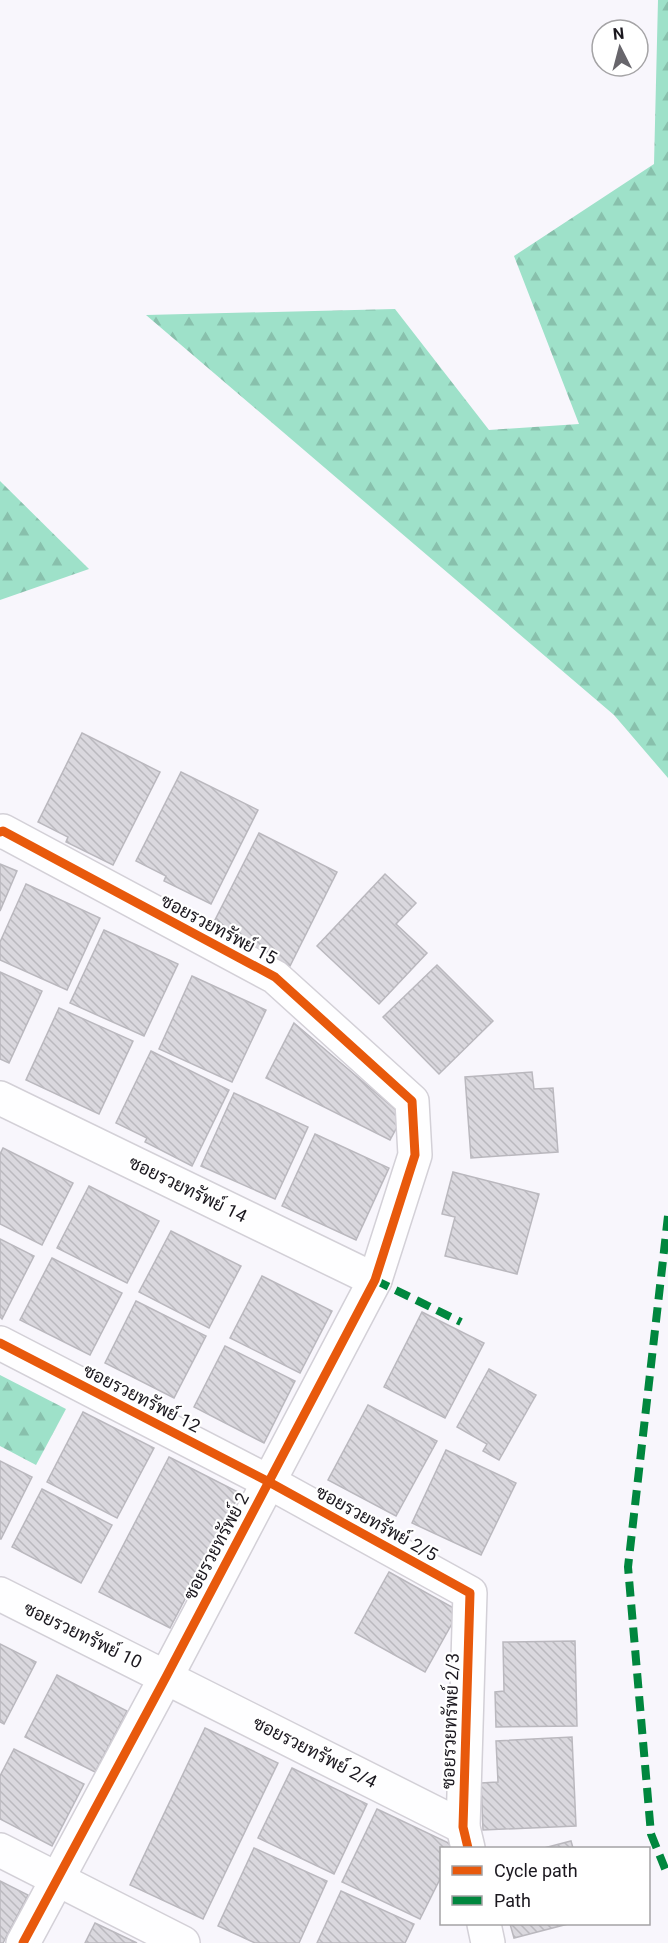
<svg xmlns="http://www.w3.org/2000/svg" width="668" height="1943" viewBox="0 0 668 1943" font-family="Roboto,Sarabun,sans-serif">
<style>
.forest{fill:url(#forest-firs)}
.building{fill:url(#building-back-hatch);stroke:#bab8be;stroke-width:1.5}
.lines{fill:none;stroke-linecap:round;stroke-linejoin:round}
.minor-casing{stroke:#d3d0d7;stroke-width:36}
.minor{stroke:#fefeff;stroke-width:33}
.quiet{stroke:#00873e;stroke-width:8;stroke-dasharray:15 8;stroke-linecap:butt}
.cycleway-casing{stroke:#fff;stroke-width:13}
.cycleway{stroke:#e8590c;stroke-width:9}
.labels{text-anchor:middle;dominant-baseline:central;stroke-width:4.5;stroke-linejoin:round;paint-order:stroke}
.street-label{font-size:18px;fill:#1b181f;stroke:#fff}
</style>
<defs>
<pattern id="forest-firs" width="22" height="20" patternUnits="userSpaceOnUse" patternTransform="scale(1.5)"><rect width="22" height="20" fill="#9ee1c9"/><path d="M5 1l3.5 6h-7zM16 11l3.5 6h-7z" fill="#88c0ac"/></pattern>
<pattern id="building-back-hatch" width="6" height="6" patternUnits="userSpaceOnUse" patternTransform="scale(1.5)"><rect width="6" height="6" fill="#dad8de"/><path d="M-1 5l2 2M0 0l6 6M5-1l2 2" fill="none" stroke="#bab9be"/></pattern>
</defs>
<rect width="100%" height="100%" fill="#f8f6fc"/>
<g class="forest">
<path d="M658,0H668V778L614,715L146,315L395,309L489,430L579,424L514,256L654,164Z"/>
<path d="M0,481L89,569L0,600Z"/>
<path d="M0,1375L66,1409L36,1465L0,1446Z"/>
</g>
<g class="building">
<path d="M82,733L160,772L113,865L66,842L68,837L38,822Z"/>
<path d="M181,772L258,810L211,904L164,881L166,876L136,861Z"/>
<path d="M259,833L337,872L290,966L243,942L245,938L214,922Z"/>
<path d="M0,864L17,871L0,911Z"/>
<path d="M385,874L416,903L396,924L427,953L379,1004L317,946Z"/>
<path d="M26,884L100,918L67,990L0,960V942Z"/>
<path d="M104,930L178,964L144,1036L70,1003Z"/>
<path d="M437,965L493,1021L439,1074L383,1017Z"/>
<path d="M0,972L42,991L9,1063L0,1059Z"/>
<path d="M192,976L266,1010L232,1082L159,1049Z"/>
<path d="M59,1008L133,1041L99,1114L26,1080Z"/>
<path d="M294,1023L403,1116L390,1140L266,1078Z"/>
<path d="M151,1051L229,1090L192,1166L145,1142L147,1138L116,1123Z"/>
<path d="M532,1072L534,1089L553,1088L558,1152L471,1158L465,1077Z"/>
<path d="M234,1093L308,1127L275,1199L201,1166Z"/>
<path d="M315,1134L389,1168L356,1240L282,1206Z"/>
<path d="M3,1148L73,1183L42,1245L0,1224V1154Z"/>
<path d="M453,1172L539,1194L517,1274L445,1256L455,1217L442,1214Z"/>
<path d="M89,1186L159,1221L127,1283L57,1248Z"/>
<path d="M171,1231L241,1266L209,1328L139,1292Z"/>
<path d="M0,1239L34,1256L2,1319L0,1317Z"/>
<path d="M52,1258L122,1293L90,1355L20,1320Z"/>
<path d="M262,1276L332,1311L300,1373L230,1338Z"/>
<path d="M136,1301L206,1336L174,1398L105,1363Z"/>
<path d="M422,1312L484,1343L445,1418L384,1387Z"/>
<path d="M225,1346L295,1381L264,1443L194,1407Z"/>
<path d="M489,1369L536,1395L499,1460L483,1451L487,1444L457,1427Z"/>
<path d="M368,1405L437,1441L396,1516L328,1480Z"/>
<path d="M83,1412L154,1448L117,1518L47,1482Z"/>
<path d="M446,1450L516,1483L481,1555L412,1523Z"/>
<path d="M169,1457L240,1493L170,1628L99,1592Z"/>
<path d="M0,1461L32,1477L1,1539H0Z"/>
<path d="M42,1489L112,1525L81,1583L12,1547Z"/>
<path d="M389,1572L459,1611L425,1672L355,1633Z"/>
<path d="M575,1641L577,1726L496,1727L495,1692L504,1691L503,1642Z"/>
<path d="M0,1644L36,1662L4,1724L0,1722Z"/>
<path d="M57,1675L127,1711L95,1772L25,1737Z"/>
<path d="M205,1728L278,1763L203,1919L130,1885Z"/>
<path d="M572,1737L576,1826L483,1830L481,1783L498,1782L496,1741Z"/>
<path d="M14,1749L84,1784L52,1846L0,1819V1776Z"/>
<path d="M292,1768L367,1804L334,1874L258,1838Z"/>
<path d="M377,1809L455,1846L454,1848H442V1875L420,1919L342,1882Z"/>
<path d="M571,1841L573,1848H544Z"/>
<path d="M254,1848L327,1881L299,1943H255L218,1926Z"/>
<path d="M0,1881L28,1895L3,1943H0Z"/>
<path d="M341,1891L414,1924L405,1943H317Z"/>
<path d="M95,1923L137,1943H85Z"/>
<path d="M510,1924H568L514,1938Z"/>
</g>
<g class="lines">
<g class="minor-casing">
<g id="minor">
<path d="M0,832L3,831L275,977L412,1101L415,1155L375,1280L166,1677L23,1943"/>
<path d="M0,1098L375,1280"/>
<path d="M0,1343L269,1482L470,1593L463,1827L468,1848"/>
<path d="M0,1594L463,1827"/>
<path d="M0,1850L183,1943"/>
<path d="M484,1924L488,1943"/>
</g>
</g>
<use href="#minor" class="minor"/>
<g class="quiet">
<path d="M668,1216L628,1567L651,1834L668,1876"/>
<path d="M375,1280L461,1322"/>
</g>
<g class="cycleway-casing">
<g id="cycleway">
<path d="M0,832L3,831L275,977L412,1101L415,1155L375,1280L166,1677L23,1943"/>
<path d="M0,1343L269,1482L470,1593L463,1827L468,1848"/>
</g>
</g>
<use href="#cycleway" class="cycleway"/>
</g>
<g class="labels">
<g class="street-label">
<text transform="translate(219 929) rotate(28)">ซอยรวยทรัพย์ 15</text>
<text transform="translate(188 1189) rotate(26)">ซอยรวยทรัพย์ 14</text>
<text transform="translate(142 1398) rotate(27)">ซอยรวยทรัพย์ 12</text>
<text transform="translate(377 1523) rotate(29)">ซอยรวยทรัพย์ 2/5</text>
<text transform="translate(216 1546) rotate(-62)">ซอยรวยทรัพย์ 2</text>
<text transform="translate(83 1635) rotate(26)">ซอยรวยทรัพย์ 10</text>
<text transform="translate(450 1721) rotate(-88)">ซอยรวยทรัพย์ 2/3</text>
<text transform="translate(315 1752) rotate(27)">ซอยรวยทรัพย์ 2/4</text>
</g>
</g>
<rect x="440" y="1847" width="210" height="78" fill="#ffffff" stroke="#a4a3a5" stroke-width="1.5"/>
<rect x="452" y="1866" width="30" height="9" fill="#e8590c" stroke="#a4a3a5" stroke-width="1.5"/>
<text x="494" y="1877" font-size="18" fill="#1b181f">Cycle path</text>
<rect x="452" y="1896" width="30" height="9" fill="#00873e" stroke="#a4a3a5" stroke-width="1.5"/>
<text x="494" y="1907" font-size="18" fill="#1b181f">Path</text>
<g transform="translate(620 48) rotate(354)"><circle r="28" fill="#ffffff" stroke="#a4a3a5" stroke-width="1.5"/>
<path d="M0-4.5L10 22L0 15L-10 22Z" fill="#68666c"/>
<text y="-9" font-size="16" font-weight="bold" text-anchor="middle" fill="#1b181f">N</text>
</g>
</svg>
